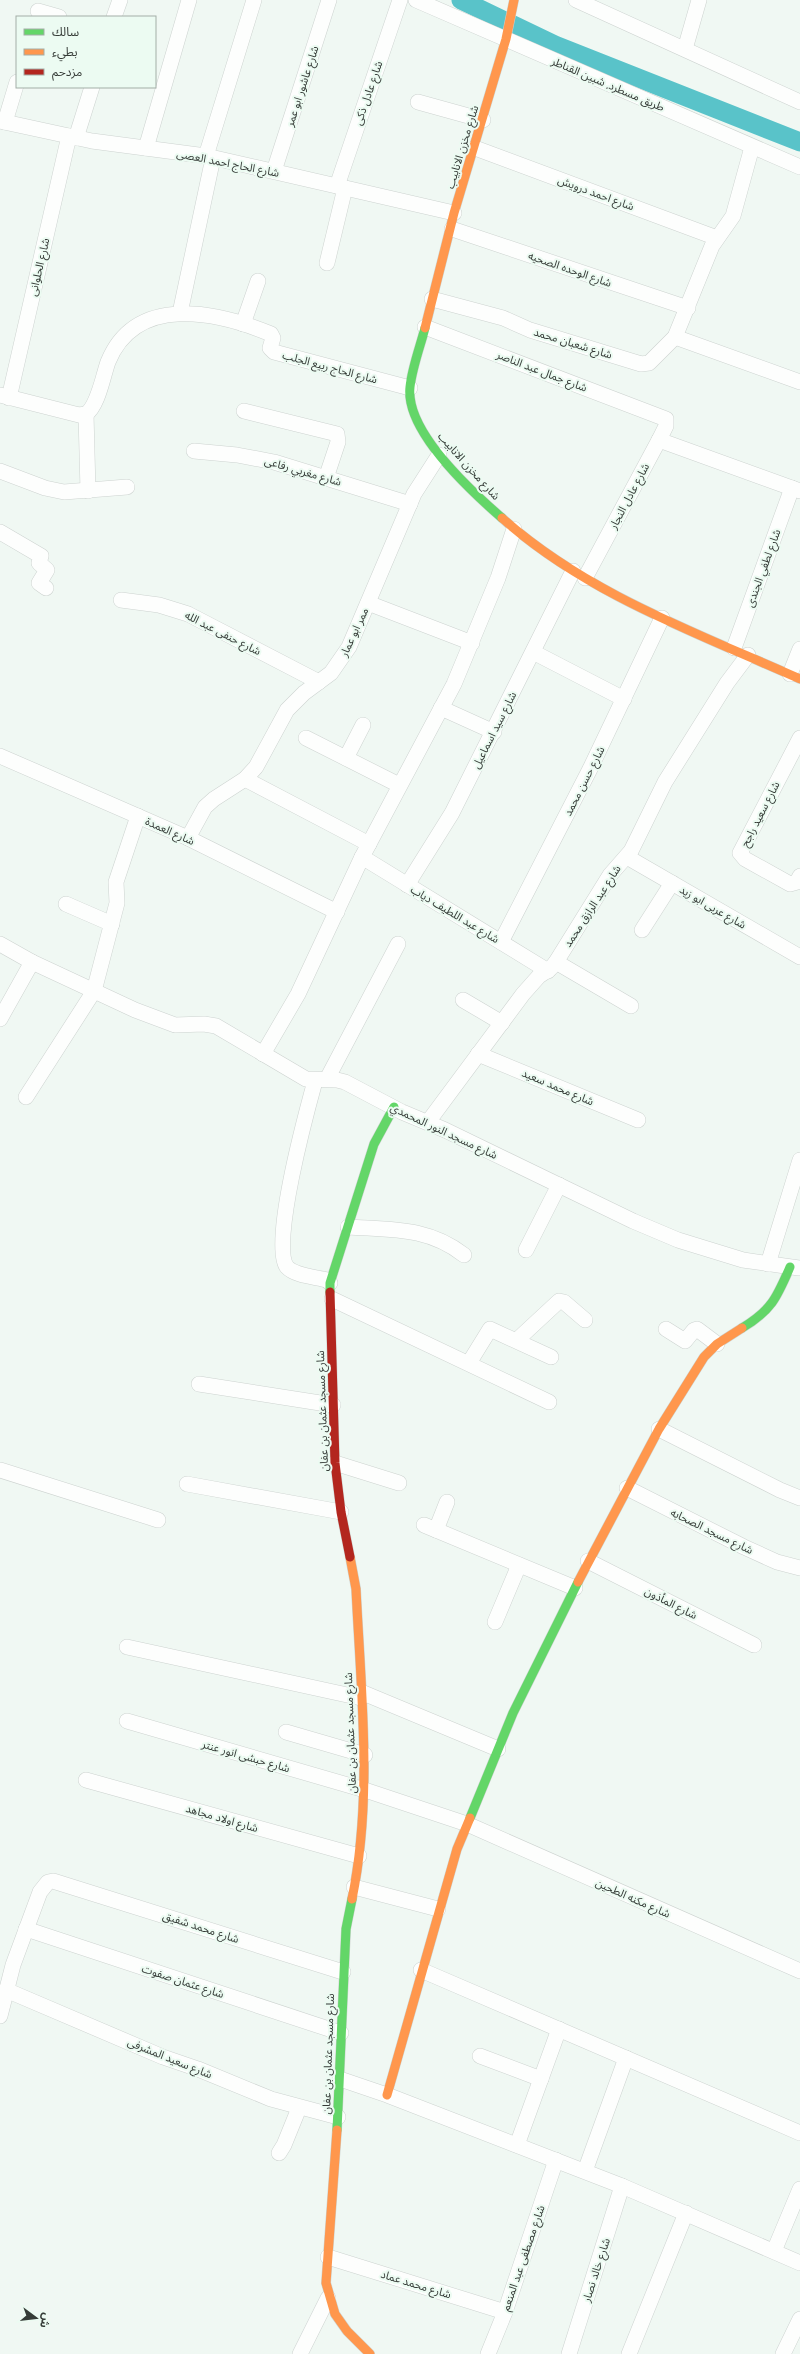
<svg xmlns="http://www.w3.org/2000/svg" width="800" height="2354" viewBox="0 0 800 2354" font-family="Quicksand,'Noto Sans Arabic',sans-serif">
<style>
.lines{fill:none;stroke-linecap:round;stroke-linejoin:round}
.canal{stroke:#59c3c9;stroke-width:19}
.street-casing{stroke:#cdd3d0;stroke-width:16}
.fast-casing{stroke:#cdd3d0;stroke-width:10}
.slow-casing{stroke:#cdd3d0;stroke-width:10}
.jam-casing{stroke:#cdd3d0;stroke-width:10}
.street{stroke:#fdfefd;stroke-width:15}
.fast{stroke:#63d668;stroke-width:9}
.slow{stroke:#ff974d;stroke-width:9}
.jam{stroke:#b3261e;stroke-width:9}
.labels{text-anchor:middle;dominant-baseline:central;stroke-width:4;stroke-linejoin:round;paint-order:stroke}
.street-label{font-size:11px;fill:#353b37;stroke:#ecfbf2}
</style>
<rect width="100%" height="100%" fill="#f0f8f3"/>
<g class="lines">
<path class="canal" d="M461,0L555,45L800,142"/>
<g class="street-casing">
<g id="street">
<path d="M416,0L800,167"/>
<path d="M576,0L800,102"/>
<path d="M38,11L59,17"/>
<path d="M114,17L120,0"/>
<path d="M685,49L699,0"/>
<path d="M418,102L483,120"/>
<path d="M0,121L92,141L206,156L454,213"/>
<path d="M5,122L17,82"/>
<path d="M76,138L92,87"/>
<path d="M146,148L189,0"/>
<path d="M475,148L717,238"/>
<path d="M206,156L254,0"/>
<path d="M274,171L329,0"/>
<path d="M337,186L400,0"/>
<path d="M452,229L688,308"/>
<path d="M327,263L345,188"/>
<path d="M432,299L503,318L530,330L641,364L649,363L675,337L712,246L733,216L752,147"/>
<path d="M180,313L213,158"/>
<path d="M243,324L258,281"/>
<path d="M425,327L666,419V426L659,440L585,578"/>
<path d="M675,337L800,382"/>
<path d="M0,395L79,415L86,414C98,406 103,376 108,362C136,293 218,312 271,334L273,338L270,348L274,352L410,388"/>
<path d="M9,398L69,136"/>
<path d="M244,411L337,434L338,442L326,478"/>
<path d="M86,414L88,491"/>
<path d="M659,440L800,491"/>
<path d="M194,451L237,455L274,462L410,504"/>
<path d="M0,471L45,488L64,492L127,487"/>
<path d="M0,532L41,556L39,563L47,570L39,583L46,588"/>
<path d="M121,600L159,605L188,614L319,682"/>
<path d="M368,603L472,643"/>
<path d="M734,648L792,488"/>
<path d="M533,652L624,699"/>
<path d="M790,674L800,649"/>
<path d="M441,708L494,732"/>
<path d="M306,738L399,785"/>
<path d="M800,738L740,853L745,859L790,884L797,882L800,876"/>
<path d="M0,756L188,838L337,912"/>
<path d="M346,758L363,725"/>
<path d="M245,779L369,844"/>
<path d="M188,838L205,807L214,799L245,779L256,767L287,710L304,693L331,673L349,647L414,494L439,455"/>
<path d="M362,857L548,971"/>
<path d="M627,857L800,957"/>
<path d="M407,885L452,813L573,571"/>
<path d="M66,904L112,924"/>
<path d="M642,930L672,883"/>
<path d="M501,942L590,769L662,618"/>
<path d="M0,944L32,962L135,1010L175,1025L204,1024L216,1026L306,1079L337,1080L345,1082L402,1112L445,1130L633,1221L678,1240L743,1260L799,1268"/>
<path d="M556,962L631,1006"/>
<path d="M463,1000L502,1023"/>
<path d="M0,1019L32,962"/>
<path d="M263,1054L298,994L362,857L454,684L498,578L514,529"/>
<path d="M478,1054L638,1120"/>
<path d="M327,1079L398,944"/>
<path d="M315,1081C307,1110 270,1246 287,1267C295,1276 316,1277 327,1280L330,1283"/>
<path d="M26,1097L94,991L117,903L116,882L138,816"/>
<path d="M428,1122L523,994L539,976L551,968L556,962L610,875L631,851L665,782L727,683L748,655"/>
<path d="M348,1227C392,1230 428,1227 464,1255"/>
<path d="M526,1250L559,1185"/>
<path d="M768,1264L800,1160"/>
<path d="M332,1299L549,1402"/>
<path d="M666,1329L685,1341L694,1330L697,1329L717,1344"/>
<path d="M517,1340L559,1301L564,1302L585,1320"/>
<path d="M469,1363L490,1329L551,1357"/>
<path d="M199,1384L333,1405"/>
<path d="M659,1429L780,1490L800,1498"/>
<path d="M335,1463L399,1483"/>
<path d="M0,1470L158,1520"/>
<path d="M187,1484L341,1512"/>
<path d="M627,1488L744,1547L777,1562L800,1568"/>
<path d="M424,1525L575,1588"/>
<path d="M436,1530L447,1502"/>
<path d="M588,1561L754,1645"/>
<path d="M495,1622L519,1565"/>
<path d="M127,1647L361,1698"/>
<path d="M361,1692L498,1749"/>
<path d="M127,1721L365,1790L467,1824L800,1971"/>
<path d="M286,1732L365,1755"/>
<path d="M86,1780L359,1856"/>
<path d="M354,1887L438,1909"/>
<path d="M26,1929L341,2033"/>
<path d="M421,1970L800,2133"/>
<path d="M6,1990L163,2057L198,2069L271,2099L338,2117"/>
<path d="M0,2016L13,1965L40,1892L48,1882L53,1881L343,1972"/>
<path d="M480,2056L541,2079"/>
<path d="M340,2079L387,2095L622,2186L800,2263"/>
<path d="M517,2145L559,2029"/>
<path d="M279,2153L284,2145L299,2108"/>
<path d="M585,2171L626,2058"/>
<path d="M774,2251L800,2189"/>
<path d="M328,2257L505,2312"/>
<path d="M300,2354L328,2298"/>
<path d="M488,2354L505,2312L556,2160"/>
<path d="M569,2354L622,2186"/>
<path d="M629,2354L686,2213"/>
<path d="M783,2354L800,2319"/>
</g>
</g>
<g class="fast-casing">
<g id="fast">
<path d="M425,328C420,347 412,368 410,387C405,431 472,492 502,518"/>
<path d="M330,1292V1283L374,1144L394,1107"/>
<path d="M742,1328C772,1310 777,1297 790,1267"/>
<path d="M470,1818L513,1713L578,1582"/>
<path d="M337,2130L346,1929L352,1899"/>
</g>
</g>
<g class="slow-casing">
<g id="slow">
<path d="M425,328L454,213L506,39L514,0"/>
<path d="M502,518C587,594 697,633 800,679"/>
<path d="M350,1557L356,1589C361,1692 373,1797 352,1899"/>
<path d="M578,1582L659,1429L704,1357L717,1344L742,1328"/>
<path d="M387,2095L457,1849L470,1818"/>
<path d="M337,2130L326,2283L335,2314L347,2331L370,2354"/>
</g>
</g>
<g class="jam-casing">
<path id="jam" d="M330,1292L335,1463L341,1512L350,1557"/>
</g>
<use href="#street" class="street"/>
<use href="#fast" class="fast"/>
<use href="#slow" class="slow"/>
<use href="#jam" class="jam"/>
</g>
<g class="labels">
<g class="street-label">
<text transform="translate(608 84) rotate(23)">طريق مسطرد, شبين القناطر</text>
<text transform="translate(302 86) rotate(-72)">شارع عاشور ابو عمر</text>
<text transform="translate(368 93) rotate(-71)">شارع عادل ذكى</text>
<text transform="translate(462 147) rotate(-73)">شارع مخزن الانابيب</text>
<text transform="translate(228 163) rotate(11)">شارع الحاج احمد العصى</text>
<text transform="translate(596 193) rotate(20)">شارع احمد درويش</text>
<text transform="translate(39 267) rotate(-77)">شارع الحلوانى</text>
<text transform="translate(570 269) rotate(19)">شارع الوحده الصحيه</text>
<text transform="translate(573 343) rotate(17)">شارع شعبان محمد</text>
<text transform="translate(330 367) rotate(15)">شارع الحاج ربيع الجلب</text>
<text transform="translate(542 371) rotate(21)">شارع جمال عبد الناصر</text>
<text transform="translate(469 466) rotate(48)">شارع مخزن الانابيب</text>
<text transform="translate(303 471) rotate(16)">شارع مغربي رفاعى</text>
<text transform="translate(629 496) rotate(-62)">شارع عادل النجار</text>
<text transform="translate(763 568) rotate(-70)">شارع لطفي الجندى</text>
<text transform="translate(354 632) rotate(-65)">ممر ابو عمار</text>
<text transform="translate(223 633) rotate(27)">شارع حنفى عبد الله</text>
<text transform="translate(494 730) rotate(-63)">شارع سيد اسماعيل</text>
<text transform="translate(584 781) rotate(-63)">شارع حسن محمد</text>
<text transform="translate(760 814) rotate(-63)">شارع سعيد راجح</text>
<text transform="translate(170 831) rotate(24)">شارع العمدة</text>
<text transform="translate(592 906) rotate(-57)">شارع عبد الرازق محمد</text>
<text transform="translate(713 907) rotate(30)">شارع عربى ابو زيد</text>
<text transform="translate(455 914) rotate(31)">شارع عبد اللطيف دياب</text>
<text transform="translate(558 1087) rotate(23)">شارع محمد سعيد</text>
<text transform="translate(444 1131) rotate(25)">شارع مسجد النور المحمدي</text>
<text transform="translate(322 1411) rotate(-92)">شارع مسجد عثمان بن عفان</text>
<text transform="translate(712 1531) rotate(26)">شارع مسجد الصحابه</text>
<text transform="translate(671 1603) rotate(27)">شارع المأذون</text>
<text transform="translate(350 1733) rotate(-92)">شارع مسجد عثمان بن عفان</text>
<text transform="translate(246 1756) rotate(16)">شارع حبشى انور عنتر</text>
<text transform="translate(222 1818) rotate(16)">شارع اولاد مجاهد</text>
<text transform="translate(633 1898) rotate(24)">شارع مكنه الطحين</text>
<text transform="translate(201 1927) rotate(18)">شارع محمد شفيق</text>
<text transform="translate(183 1981) rotate(18)">شارع عثمان صفوت</text>
<text transform="translate(328 2054) rotate(-88)">شارع مسجد عثمان بن عفان</text>
<text transform="translate(170 2058) rotate(22)">شارع سعيد المشرفى</text>
<text transform="translate(523 2258) rotate(-71)">شارع مصطفى عبد المنعم</text>
<text transform="translate(596 2270) rotate(-72)">شارع خالد نصار</text>
<text transform="translate(416 2284) rotate(17)">شارع محمد عماد</text>
</g>
</g>
<rect x="16" y="16" width="140" height="72" fill="#ecfbf2" stroke="#a3aea7"/>
<rect x="24" y="29" width="20" height="6" fill="#63d668" stroke="#a3aea7"/>
<text x="52" y="36" font-size="12" fill="#353b37">سالك</text>
<rect x="24" y="49" width="20" height="6" fill="#ff974d" stroke="#a3aea7"/>
<text x="52" y="56" font-size="12" fill="#353b37">بطيء</text>
<rect x="24" y="69" width="20" height="6" fill="#b3261e" stroke="#a3aea7"/>
<text x="52" y="76" font-size="12" fill="#353b37">مزدحم</text>
<g transform="translate(36 2318) rotate(105)" stroke="#ecfbf2" stroke-width="3" paint-order="stroke">
<path d="M0-3L7 15L0 10L-7 15Z" fill="#353b37"/>
<text y="-6" font-size="11" font-weight="bold" text-anchor="middle" fill="#353b37">ش</text>
</g>
</svg>
